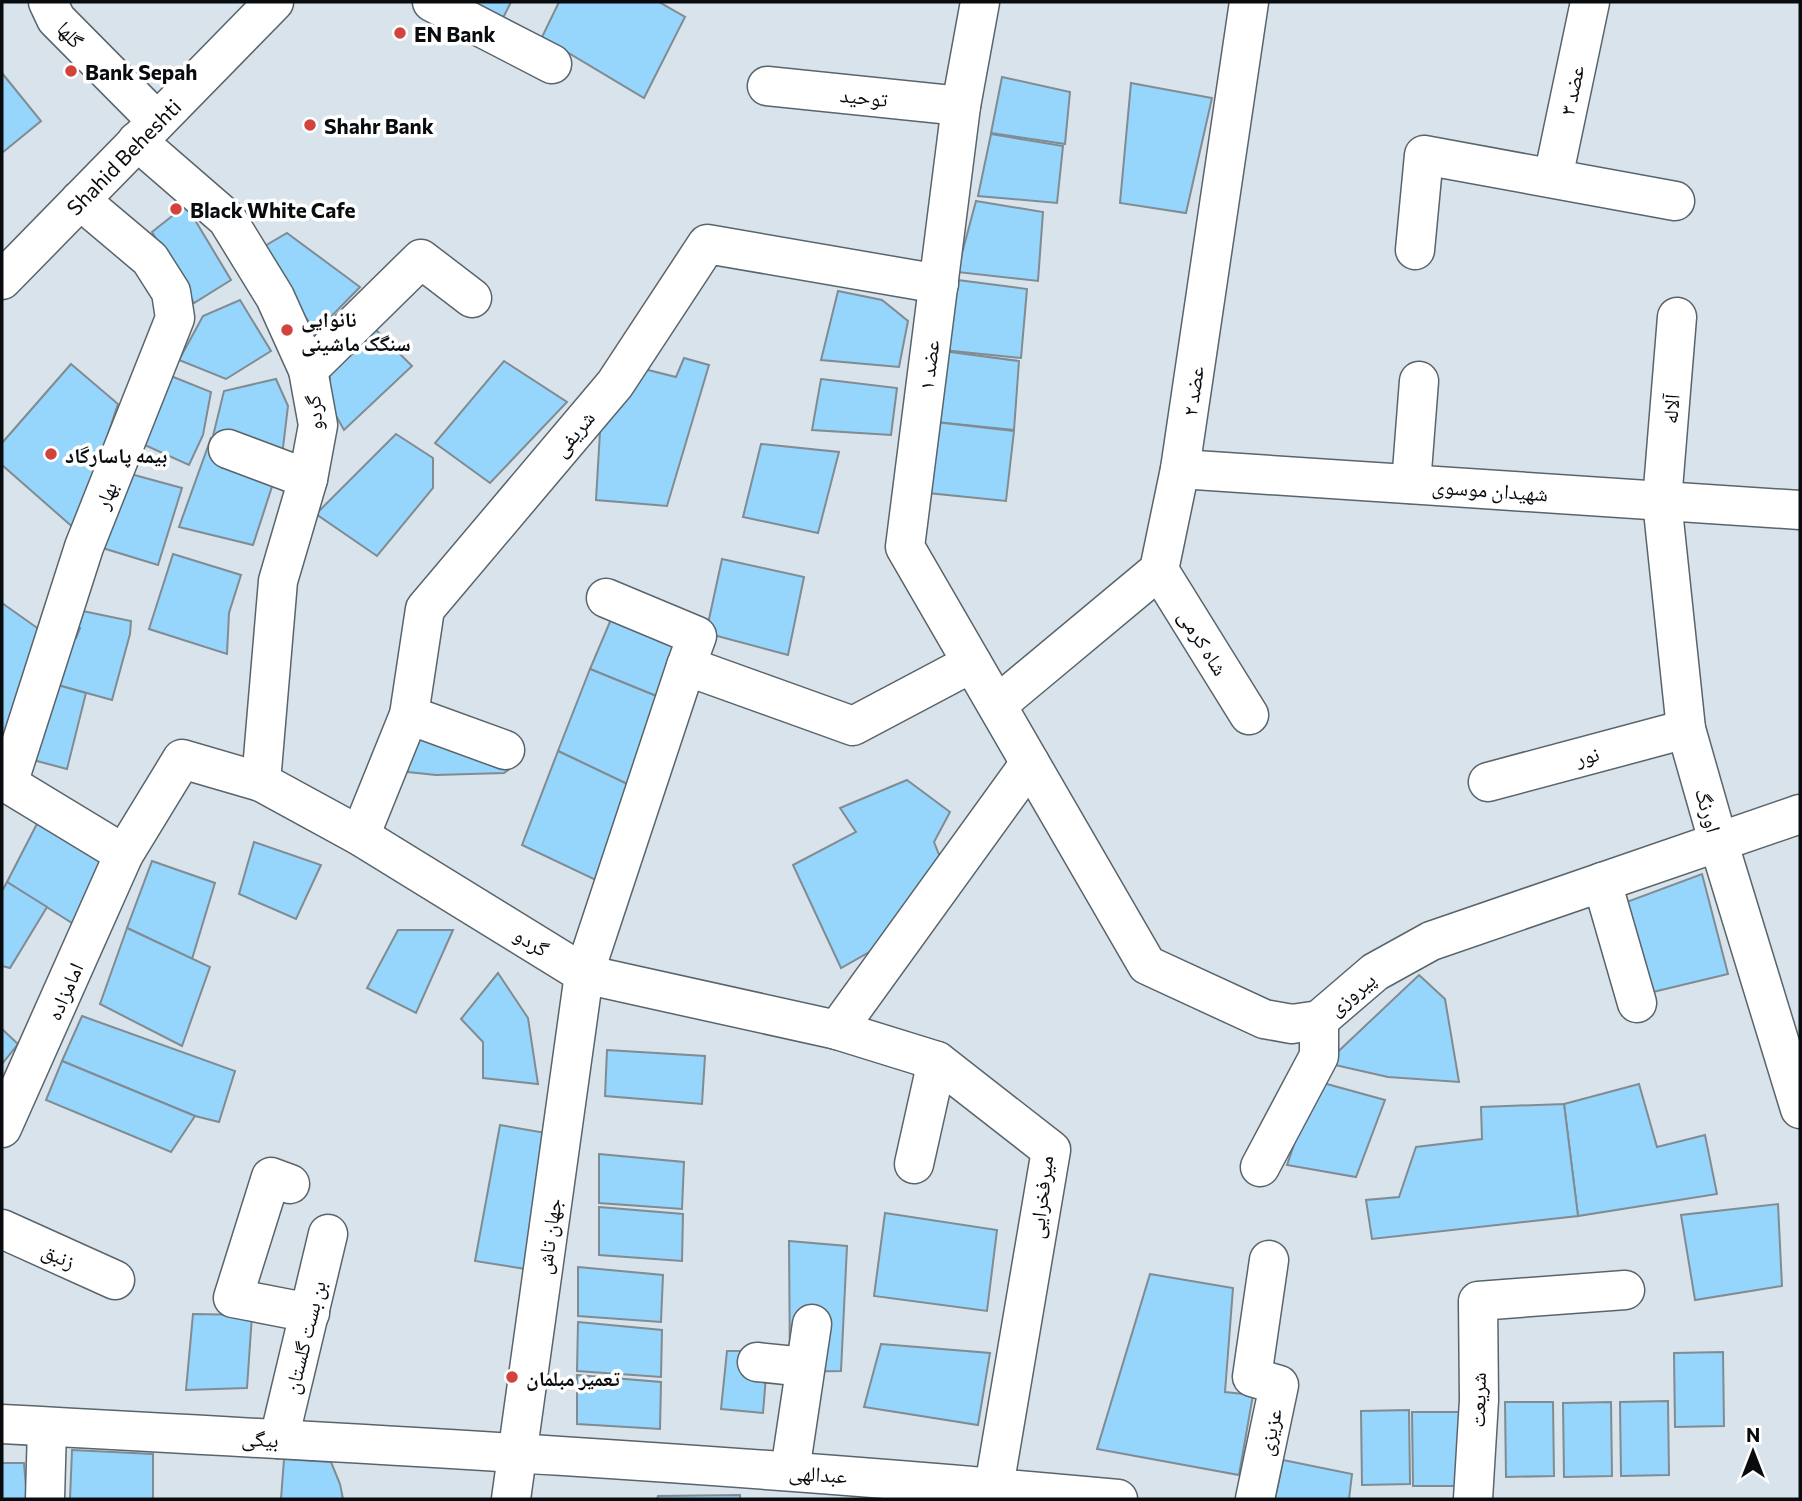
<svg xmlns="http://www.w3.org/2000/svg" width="1802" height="1501" viewBox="0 0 1802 1501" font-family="Commissioner,'Noto Naskh Arabic',sans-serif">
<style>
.building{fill:#96d5fc;stroke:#808b92;stroke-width:2}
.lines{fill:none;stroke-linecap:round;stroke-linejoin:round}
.minor-casing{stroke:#5a646b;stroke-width:41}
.major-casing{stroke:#5a646b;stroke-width:41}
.minor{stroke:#fff;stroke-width:38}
.major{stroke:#fff;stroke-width:38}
.poi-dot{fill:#d1433c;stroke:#fff;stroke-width:2.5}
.labels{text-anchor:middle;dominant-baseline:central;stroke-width:7;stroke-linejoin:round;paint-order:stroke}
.poi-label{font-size:21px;font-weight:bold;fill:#080c0f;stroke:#fff;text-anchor:start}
.street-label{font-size:21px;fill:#080c0f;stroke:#fff}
</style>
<rect width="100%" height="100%" fill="#d8e3eb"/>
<g class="building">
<path d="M450,2H511L499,26Z"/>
<path d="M559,2H659L685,17L644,98L542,37Z"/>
<path d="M2,73L41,121L2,153Z"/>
<path d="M1002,77L1070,92L1065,144L991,133Z"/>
<path d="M1131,83L1212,98L1186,213L1120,203Z"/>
<path d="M991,134L1063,146L1057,203L978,196Z"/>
<path d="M976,201L1043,212L1038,281L957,272Z"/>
<path d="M186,205L231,280L194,303L152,232Z"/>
<path d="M287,233L360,287L316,332L258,250Z"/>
<path d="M950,279L1027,289L1021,358L943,350Z"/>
<path d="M838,291L882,300L908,321L899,367L821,360Z"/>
<path d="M240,300L271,351L226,379L179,360L203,316Z"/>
<path d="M375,329L412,366L344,430L330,405V367Z"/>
<path d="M943,351L1019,361L1014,430L936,422Z"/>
<path d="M684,358L709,365L667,506L596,500L601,414L636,367L676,377Z"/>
<path d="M504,361L567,402L490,483L435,443Z"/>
<path d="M71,364L118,404L76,530L2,465V443Z"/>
<path d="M166,374L211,392L203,435L189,465L138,442Z"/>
<path d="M276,379L288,406L282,456L213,436L224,391Z"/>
<path d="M821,379L897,388L891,435L812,430Z"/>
<path d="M935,422L1014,431L1006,501L928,493Z"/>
<path d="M396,434L433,458V488L377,556L316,514Z"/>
<path d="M211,438L281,459L253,545L179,527Z"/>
<path d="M761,444L839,452L818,533L743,517Z"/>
<path d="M127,473L182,488L158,565L96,546Z"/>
<path d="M173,554L241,575L229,613L227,654L149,629Z"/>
<path d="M722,559L804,577L788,655L706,633Z"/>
<path d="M620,598L705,633L676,704L590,669Z"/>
<path d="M2,603L43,632L2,740Z"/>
<path d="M73,609L131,621L130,634L112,700L54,684L66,635L76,638L80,628L68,626Z"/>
<path d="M590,669L676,704L642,791L558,751Z"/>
<path d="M54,684L86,693L67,769L33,760Z"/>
<path d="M464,726L518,763L504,773L436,775L408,772L406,741Z"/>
<path d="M558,751L642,791L600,882L522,845Z"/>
<path d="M907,780L950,812L934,842L944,867L894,938L841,968L793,865L856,832L840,808Z"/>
<path d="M40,818L114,867L80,928L7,882Z"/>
<path d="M254,842L321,865L296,919L239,894Z"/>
<path d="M152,861L215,883L192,959L127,928Z"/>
<path d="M1702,874L1728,974L1632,997L1605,910Z"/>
<path d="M7,882L47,907L10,968L2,966V891Z"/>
<path d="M127,928L210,967L182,1046L100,1004Z"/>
<path d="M398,930H453L416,1013L367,988Z"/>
<path d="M498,973L528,1018L538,1084L483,1078V1042L461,1019Z"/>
<path d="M1419,975L1445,999L1459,1082L1388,1077L1326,1063Z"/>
<path d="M82,1016L235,1071L219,1122L195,1116L62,1061Z"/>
<path d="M2,1029L18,1044L2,1064Z"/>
<path d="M607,1050L705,1056L702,1104L605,1096Z"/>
<path d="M62,1061L195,1116L171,1152L46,1100Z"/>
<path d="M1316,1081L1385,1100L1356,1177L1287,1165Z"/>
<path d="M1639,1084L1657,1147L1705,1135L1717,1194L1578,1216L1564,1104Z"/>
<path d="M1564,1104L1578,1216L1372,1239L1366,1200L1399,1197L1416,1147L1482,1139L1481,1107Z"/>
<path d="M500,1125L546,1133L526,1269L475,1261Z"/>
<path d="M599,1154L684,1162L682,1209L599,1203Z"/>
<path d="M1778,1204L1782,1286L1695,1300L1681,1215Z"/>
<path d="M599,1207L683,1214L682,1261L599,1255Z"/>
<path d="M885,1213L997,1230L987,1311L874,1296Z"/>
<path d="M789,1241L847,1246L841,1371L790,1372Z"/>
<path d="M578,1267L663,1275L661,1322L578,1316Z"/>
<path d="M1150,1274L1233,1288L1225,1392L1253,1395L1239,1475L1097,1449Z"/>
<path d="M193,1314L252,1315L247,1388L186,1390Z"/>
<path d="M578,1322L662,1330L661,1377L577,1371Z"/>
<path d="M881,1344L990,1353L978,1425L864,1407Z"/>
<path d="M727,1351H768L763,1413L721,1409Z"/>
<path d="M1723,1352L1724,1426L1675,1427L1674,1353Z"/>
<path d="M577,1375L661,1382L660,1429L577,1424Z"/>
<path d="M1668,1401L1669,1475L1621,1476L1620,1402Z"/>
<path d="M1505,1402H1553L1554,1476L1506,1477Z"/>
<path d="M1611,1402L1612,1476L1564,1477L1563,1403Z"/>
<path d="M1409,1410L1410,1484L1362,1485L1361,1411Z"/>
<path d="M1412,1412H1460L1461,1486H1413Z"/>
<path d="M72,1450L153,1454V1499H70Z"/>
<path d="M284,1459L331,1462L340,1484L343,1499H281Z"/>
<path d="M1283,1460L1352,1474L1349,1499H1275Z"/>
<path d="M2,1463H24L27,1499H2Z"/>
<path d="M740,1495V1499H657L658,1496Z"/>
</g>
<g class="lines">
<g class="minor-casing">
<g id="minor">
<path d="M48,2L56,19L157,121"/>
<path d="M432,2L552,64"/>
<path d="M980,2L961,106L905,547L1147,965L1264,1019L1292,1024L1319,1020L1375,972L1431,941L1800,814"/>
<path d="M767,86L961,106"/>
<path d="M137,141L227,219L275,297L308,370L318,425L308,479L278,581L261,782"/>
<path d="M1553,178L1590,2"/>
<path d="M1415,250L1424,155L1675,201"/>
<path d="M1677,317L1662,501L1686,729L1718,841L1800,1109"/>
<path d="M308,370L421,259L472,298"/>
<path d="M228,449L308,479"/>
<path d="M1180,469L1800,510"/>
<path d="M1411,484L1419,381"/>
<path d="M1159,570L1249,715"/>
<path d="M606,598L697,636L686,666"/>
<path d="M997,705L1159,570L1180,469L1249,2"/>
<path d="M409,715L505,750"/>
<path d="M2,780L124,854"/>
<path d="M1488,782L1686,729"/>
<path d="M8,784L84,547L175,318L171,292L150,259L80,200"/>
<path d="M360,836L409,715L425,609L615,384L707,244L939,284"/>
<path d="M1602,882L1637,1003"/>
<path d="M837,1030L1030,763"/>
<path d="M2,1128L124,854L182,759L261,782L360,836L584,974L837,1030L937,1061L1051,1150L994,1487"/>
<path d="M914,1164L937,1061"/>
<path d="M1260,1167L1319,1056V1020"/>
<path d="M290,1184L271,1177L233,1298L310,1313"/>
<path d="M2,1229L115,1280"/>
<path d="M757,1362L805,1367"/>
<path d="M2,1424C374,1444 746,1464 1118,1499"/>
<path d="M279,1439L328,1234"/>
<path d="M790,1471L812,1324"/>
<path d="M45,1499L47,1427"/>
<path d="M511,1499L584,974L686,666L853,726L972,663"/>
<path d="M1255,1499L1279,1385L1252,1377L1269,1260"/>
<path d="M1473,1499L1479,1400L1478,1301L1625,1290"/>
</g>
</g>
<g class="major-casing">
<g id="major">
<path id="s1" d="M2,280L274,2"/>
</g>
</g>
<use href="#minor" class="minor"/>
<use href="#major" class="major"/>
</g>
<g class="poi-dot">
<circle cx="400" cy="33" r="7"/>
<circle cx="71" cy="71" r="7"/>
<circle cx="310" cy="125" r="7"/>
<circle cx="176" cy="209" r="7"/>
<circle cx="287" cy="330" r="7"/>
<circle cx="51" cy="454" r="7"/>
<circle cx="512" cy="1377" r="7"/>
</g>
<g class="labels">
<g class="poi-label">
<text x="414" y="33">EN Bank</text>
<text x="85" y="71">Bank Sepah</text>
<text x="324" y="125">Shahr Bank</text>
<text x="190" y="209">Black White Cafe</text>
<text x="301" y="318">نانوایی<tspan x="301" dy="24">سنگک ماشینی</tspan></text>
<text x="65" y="454">بیمه پاسارگاد</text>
<text x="526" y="1377">تعمیر مبلمان</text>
</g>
<g class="street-label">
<text transform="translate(71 34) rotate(48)">گلها</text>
<text transform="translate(1571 90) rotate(-78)">عضد ۳</text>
<text transform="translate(864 96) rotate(6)">توحید</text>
<text stroke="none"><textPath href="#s1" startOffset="173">Shahid Beheshti</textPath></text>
<text transform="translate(928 365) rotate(-83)">عضد ۱</text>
<text transform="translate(1192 391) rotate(-82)">عضد ۲</text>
<text transform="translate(1670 409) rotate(-85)">آلاله</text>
<text transform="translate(313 413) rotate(-94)">گردو</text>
<text transform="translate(573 433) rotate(-50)">شریفی</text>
<text transform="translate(1490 489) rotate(4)">شهیدان موسوی</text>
<text transform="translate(105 495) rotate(-68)">بهار</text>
<text transform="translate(1204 642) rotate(58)">شاه کرمی</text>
<text transform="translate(1587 755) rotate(-15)">نور</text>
<text transform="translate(1709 810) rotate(74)">اورنگ</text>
<text transform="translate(532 941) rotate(32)">گردو</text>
<text transform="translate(64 991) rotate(-66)">امامزاده</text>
<text transform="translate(1351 993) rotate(-40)">پیروزی</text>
<text transform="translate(1040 1197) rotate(-83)">میرفخرایی</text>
<text transform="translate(548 1236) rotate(-82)">جهان تاش</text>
<text transform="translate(59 1255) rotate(24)">زنبق</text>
<text transform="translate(304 1337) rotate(-76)">بن بست گلستان</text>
<text transform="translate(1477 1400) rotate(-89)">شریعت</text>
<text transform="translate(1269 1432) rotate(-78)">عزیزی</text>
<text transform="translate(260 1438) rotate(3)">بیگی</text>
<text transform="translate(818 1473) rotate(4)">عبدالهی</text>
</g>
</g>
<rect width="1802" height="1501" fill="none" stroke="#080c0f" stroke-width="7"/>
<g transform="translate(1753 1452)" stroke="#ffffff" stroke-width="5" paint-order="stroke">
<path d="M0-5L12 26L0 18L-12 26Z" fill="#080c0f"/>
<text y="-10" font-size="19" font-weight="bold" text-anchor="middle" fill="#080c0f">N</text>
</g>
</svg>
